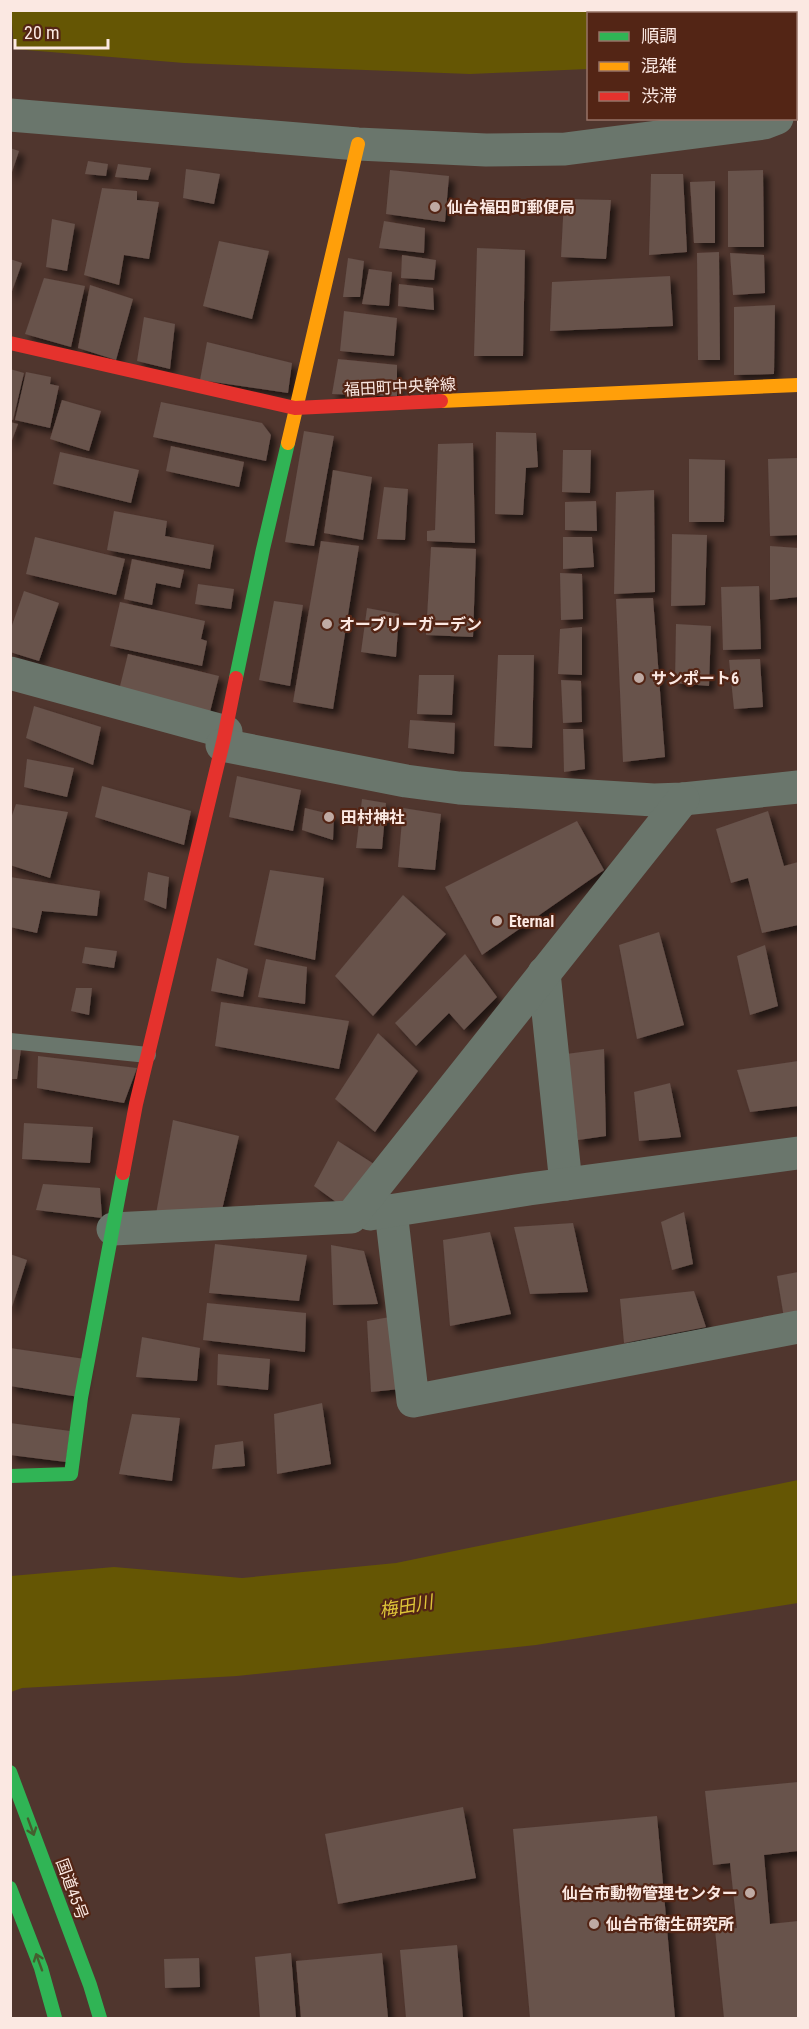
<svg xmlns="http://www.w3.org/2000/svg" width="809" height="2029" viewBox="0 0 809 2029" font-family="'Roboto Condensed','Noto Sans JP',sans-serif">
<style>
.water{fill:#655604}
.building{fill:#67524b;filter:url(#shadow)}
.lines{fill:none;stroke-linecap:round;stroke-linejoin:round}
.lane{stroke:#6a766c;stroke-width:16}
.street{stroke:#6a766c;stroke-width:33}
.fast{stroke:#30b455;stroke-width:14}
.slow{stroke:#ff9f0a;stroke-width:14}
.jam{stroke:#e5322d;stroke-width:14}
.oneway{stroke:#455e2f}
.poi-dot{fill:#bfaaa3;stroke:#532515;stroke-width:2}
.labels{text-anchor:middle;dominant-baseline:central;stroke-width:4.5;stroke-linejoin:round;paint-order:stroke}
.poi-label{font-size:16px;font-weight:bold;fill:#fbe8e2;stroke:#532515;text-anchor:start}
.street-label{font-size:16px;fill:#fbe8e2;stroke:#532515}
.water-label{font-size:18px;font-style:italic;fill:#dec538;stroke:#532515}
</style>
<defs>
<filter id="shadow"><feDropShadow dx="5.5" dy="5.5" stdDeviation="3" flood-color="#0009"/></filter>
</defs>
<rect width="100%" height="100%" fill="#50362e"/>
<g class="water">
<path d="M798,10V29L796,30V14H588V69L470,74L184,63L14,49L11,10Z"/>
<path d="M798,1480V1603L536,1645L237,1676L22,1688L11,1692V1576L114,1567L242,1578L396,1563Z"/>
</g>
<g class="building">
<path d="M10,148L19,151L11,175H10Z"/>
<path d="M88,161L108,164L106,176L85,174Z"/>
<path d="M118,164L151,168L148,180L115,177Z"/>
<path d="M186,169L220,174L214,204L183,198Z"/>
<path d="M390,170L449,176L445,222L386,214Z"/>
<path d="M763,170L764,247H728V171Z"/>
<path d="M651,174H683L687,252L649,255Z"/>
<path d="M715,181V243H694L690,182Z"/>
<path d="M102,188L137,191V200L159,202L149,259L124,255L119,285L84,275Z"/>
<path d="M564,199L611,200L606,259L561,257Z"/>
<path d="M52,219L75,224L67,271L46,267Z"/>
<path d="M384,221L425,228L424,253L379,248Z"/>
<path d="M219,241L269,251L252,319L203,306Z"/>
<path d="M477,248L525,250L523,356H474Z"/>
<path d="M719,252L720,360H698L697,253Z"/>
<path d="M730,253L764,255L765,293L733,295Z"/>
<path d="M402,255L436,260L434,280L401,278Z"/>
<path d="M348,258L364,261L360,297H343Z"/>
<path d="M10,259L22,263L11,294H10Z"/>
<path d="M369,269L392,272L389,306L362,304Z"/>
<path d="M670,276L673,326L550,331L552,282Z"/>
<path d="M44,278L85,286L71,347L25,334Z"/>
<path d="M399,284L433,288L434,310L398,306Z"/>
<path d="M90,285L133,299L116,360L78,348Z"/>
<path d="M775,305L774,374L734,375V307Z"/>
<path d="M344,311L397,318L394,356L340,351Z"/>
<path d="M144,317L175,324L170,369L137,361Z"/>
<path d="M207,342L292,363L288,393L200,380Z"/>
<path d="M338,359L397,365V396L332,394Z"/>
<path d="M10,369L24,373L13,420L10,419Z"/>
<path d="M26,372L51,377L50,384L59,386L50,428L15,420Z"/>
<path d="M62,400L101,411L89,451L50,439Z"/>
<path d="M161,402L262,423L271,435L266,461L153,437Z"/>
<path d="M10,422L18,424L11,443H10Z"/>
<path d="M304,431L334,436L314,546L285,542Z"/>
<path d="M496,432L536,433L538,467L526,468L523,515L495,514Z"/>
<path d="M473,443L475,543L427,541V531L435,530L438,444Z"/>
<path d="M171,446L244,462L239,487L166,471Z"/>
<path d="M563,450H591L590,493L562,492Z"/>
<path d="M60,452L139,470L131,503L53,484Z"/>
<path d="M798,458V535L770,536L768,459Z"/>
<path d="M689,459L725,460L724,522H689Z"/>
<path d="M333,470L372,477L363,540L324,533Z"/>
<path d="M384,487L408,489L405,540L377,539Z"/>
<path d="M654,490L655,592L614,594L616,492Z"/>
<path d="M596,501L597,531L565,530V502Z"/>
<path d="M114,511L167,521L165,536L214,545L210,569L107,550Z"/>
<path d="M672,534L707,535L705,605L671,606Z"/>
<path d="M35,537L125,559L116,595L26,574Z"/>
<path d="M563,537H592L594,567L563,569Z"/>
<path d="M321,541L359,546L333,709L293,702Z"/>
<path d="M770,546L798,548V597L770,600Z"/>
<path d="M431,547L476,549L473,637L426,635Z"/>
<path d="M132,559L184,570L180,588L156,583L152,605L124,599Z"/>
<path d="M560,573L582,574L583,619L561,620Z"/>
<path d="M198,584L234,589L231,609L195,604Z"/>
<path d="M759,586L761,649L723,650L721,587Z"/>
<path d="M24,591L59,603L39,661L10,652V631Z"/>
<path d="M653,598L665,757L623,762L616,599Z"/>
<path d="M274,601L303,605L290,686L259,680Z"/>
<path d="M120,602L205,621L201,639L207,641L202,666L110,646Z"/>
<path d="M367,608L399,614L396,657L361,652Z"/>
<path d="M676,624L711,626L709,686L675,683Z"/>
<path d="M582,627V675L558,674L560,629Z"/>
<path d="M128,654L219,676L209,716L118,694Z"/>
<path d="M498,655H534L532,748L494,746Z"/>
<path d="M760,659L763,707L734,709L729,660Z"/>
<path d="M419,675H454L452,715L417,714Z"/>
<path d="M561,680L581,681L582,722L563,723Z"/>
<path d="M34,706L101,727L93,765L26,738Z"/>
<path d="M410,720L455,723L454,754L408,748Z"/>
<path d="M563,729H583L585,769L564,772Z"/>
<path d="M27,759L74,768L67,797L24,787Z"/>
<path d="M237,776L301,790L293,831L229,817Z"/>
<path d="M102,786L191,811L184,845L95,817Z"/>
<path d="M362,799L386,803L382,849L356,848Z"/>
<path d="M16,804L68,812L50,878L10,865V821Z"/>
<path d="M305,808L334,815L333,840L302,830Z"/>
<path d="M403,808L441,814L435,870L398,867Z"/>
<path d="M768,811L784,866L798,862V925L762,933L748,878L731,883L716,829Z"/>
<path d="M577,821L604,870L482,955L445,887Z"/>
<path d="M270,870L324,878L315,960L254,945Z"/>
<path d="M148,872L169,877L166,909L144,900Z"/>
<path d="M10,877L100,891L97,916L42,911L37,933L10,927Z"/>
<path d="M403,895L446,934L373,1016L335,976Z"/>
<path d="M659,932L684,1025L637,1039L619,945Z"/>
<path d="M765,945L778,1006L750,1015L737,956Z"/>
<path d="M85,947L117,951L114,968L82,963Z"/>
<path d="M465,954L497,997L464,1030L449,1013L416,1046L395,1023Z"/>
<path d="M217,958L248,969L243,997L211,991Z"/>
<path d="M266,959L307,967L305,1004L258,997Z"/>
<path d="M76,988H92L89,1015L71,1011Z"/>
<path d="M221,1002L349,1021L339,1069L215,1046Z"/>
<path d="M378,1033L418,1071L375,1132L335,1099Z"/>
<path d="M10,1048L21,1049L17,1079H10Z"/>
<path d="M604,1049L606,1136L578,1140L566,1054Z"/>
<path d="M38,1056L137,1068L124,1103L37,1088Z"/>
<path d="M798,1061V1106L750,1112L737,1070Z"/>
<path d="M670,1083L681,1137L639,1141L634,1092Z"/>
<path d="M173,1120L239,1136L222,1210L156,1214Z"/>
<path d="M24,1123L93,1127L90,1163L22,1159Z"/>
<path d="M338,1141L374,1164L340,1205L314,1186Z"/>
<path d="M43,1184L100,1188L102,1218L36,1210Z"/>
<path d="M684,1212L693,1264L672,1270L661,1222Z"/>
<path d="M573,1223L588,1292L530,1294L514,1227Z"/>
<path d="M490,1232L511,1314L450,1326L443,1240Z"/>
<path d="M215,1244L307,1255L299,1301L209,1293Z"/>
<path d="M331,1245L364,1251L378,1304L333,1305Z"/>
<path d="M10,1254L27,1260L11,1310H10Z"/>
<path d="M798,1272V1327L786,1330L777,1276Z"/>
<path d="M694,1291L706,1327L624,1343L620,1299Z"/>
<path d="M207,1303L306,1313L305,1352L203,1340Z"/>
<path d="M390,1317L400,1389L371,1392L367,1321Z"/>
<path d="M142,1337L200,1348L197,1381L136,1377Z"/>
<path d="M10,1348L85,1359L79,1397L10,1386Z"/>
<path d="M218,1354L270,1359L268,1390L217,1385Z"/>
<path d="M322,1403L331,1464L277,1474L274,1414Z"/>
<path d="M132,1414L180,1418L172,1481L119,1474Z"/>
<path d="M10,1423L70,1431L66,1462L10,1455Z"/>
<path d="M243,1441L245,1466L212,1469L215,1445Z"/>
<path d="M798,1782V1851L764,1855L770,1924L798,1921V2018H724L715,1930L737,1928L730,1863L713,1865L705,1791Z"/>
<path d="M463,1807L476,1878L338,1904L325,1834Z"/>
<path d="M657,1816L675,2018H530L513,1829Z"/>
<path d="M457,1945L463,2018H406L400,1950Z"/>
<path d="M291,1953L296,2018H260L255,1957Z"/>
<path d="M382,1953L388,2018H301L296,1961Z"/>
<path d="M199,1958L200,1987L165,1988L164,1959Z"/>
</g>
<g class="lines">
<path class="lane" d="M10,1041L148,1055"/>
<g class="street">
<path d="M10,115L358,144L486,150L565,149L764,123L777,118"/>
<path d="M10,673L226,732"/>
<path d="M222,745L406,781L459,788L654,800L683,799L798,787"/>
<path d="M544,973L566,1184"/>
<path d="M391,1211L413,1401L798,1327"/>
<path d="M370,1214L529,1189L798,1153"/>
<path d="M113,1229L351,1217L683,799"/>
</g>
<g class="fast">
<path d="M236,678L263,549L288,443"/>
<path d="M10,1476L71,1474L81,1398L123,1173"/>
<path d="M10,1772L90,1985L100,2018"/>
<path d="M10,1888L41,1968L55,2018"/>
</g>
<g class="slow">
<path d="M441,401L798,385"/>
<path d="M288,443L358,144"/>
</g>
<g class="jam">
<path d="M10,343L295,408L441,401"/>
<path d="M123,1173L136,1104L224,738L236,678"/>
</g>
</g>
<defs><path id="oneway-shaft" d="M-6 0H5M1.5-3L5.5 0L1.5 3" fill="none" stroke-width="1.6" stroke-linecap="round" stroke-linejoin="round" transform="scale(1.5)"/></defs>
<g class="oneway">
<use href="#oneway-shaft" transform="translate(31 1827) rotate(70)"/>
<use href="#oneway-shaft" transform="translate(39 1962) rotate(-110)"/>
</g>
<g class="poi-dot">
<circle cx="435" cy="207" r="6"/>
<circle cx="327" cy="624" r="6"/>
<circle cx="639" cy="678" r="6"/>
<circle cx="329" cy="817" r="6"/>
<circle cx="497" cy="921" r="6"/>
<circle cx="750" cy="1893" r="6"/>
<circle cx="594" cy="1924" r="6"/>
</g>
<g class="labels">
<g class="poi-label">
<text x="447" y="207">仙台福田町郵便局</text>
<text x="339" y="624">オーブリーガーデン</text>
<text x="651" y="678">サンポート6</text>
<text x="341" y="817">田村神社</text>
<text x="509" y="921">Eternal</text>
<text x="738" y="1893" text-anchor="end">仙台市動物管理センター</text>
<text x="606" y="1924">仙台市衛生研究所</text>
</g>
<g class="street-label">
<text transform="translate(400 387) rotate(-3)">福田町中央幹線</text>
<text transform="translate(72 1889) rotate(70)">国道45号</text>
</g>
<g class="water-label">
<text transform="translate(406 1606) rotate(-10)">梅田川</text>
</g>
</g>
<rect width="809" height="2029" fill="none" stroke="#fbe8e2" stroke-width="24"/>
<rect x="587" y="12" width="210" height="108" fill="#532515" stroke="#967367" stroke-width="1.5"/>
<rect x="599" y="32" width="30" height="9" fill="#30b455" stroke="#967367" stroke-width="1.5"/>
<text x="641" y="42" font-size="18" fill="#fbe8e2">順調</text>
<rect x="599" y="62" width="30" height="9" fill="#ff9f0a" stroke="#967367" stroke-width="1.5"/>
<text x="641" y="72" font-size="18" fill="#fbe8e2">混雑</text>
<rect x="599" y="92" width="30" height="9" fill="#e5322d" stroke="#967367" stroke-width="1.5"/>
<text x="641" y="102" font-size="18" fill="#fbe8e2">渋滞</text>
<path d="M15 39v9h93v-9" fill="none" stroke="#fbe8e2" stroke-width="3"/>
<text x="24" y="39" font-size="18" fill="#fbe8e2" stroke="#532515" stroke-width="4.5" paint-order="stroke">20 m</text>
</svg>
